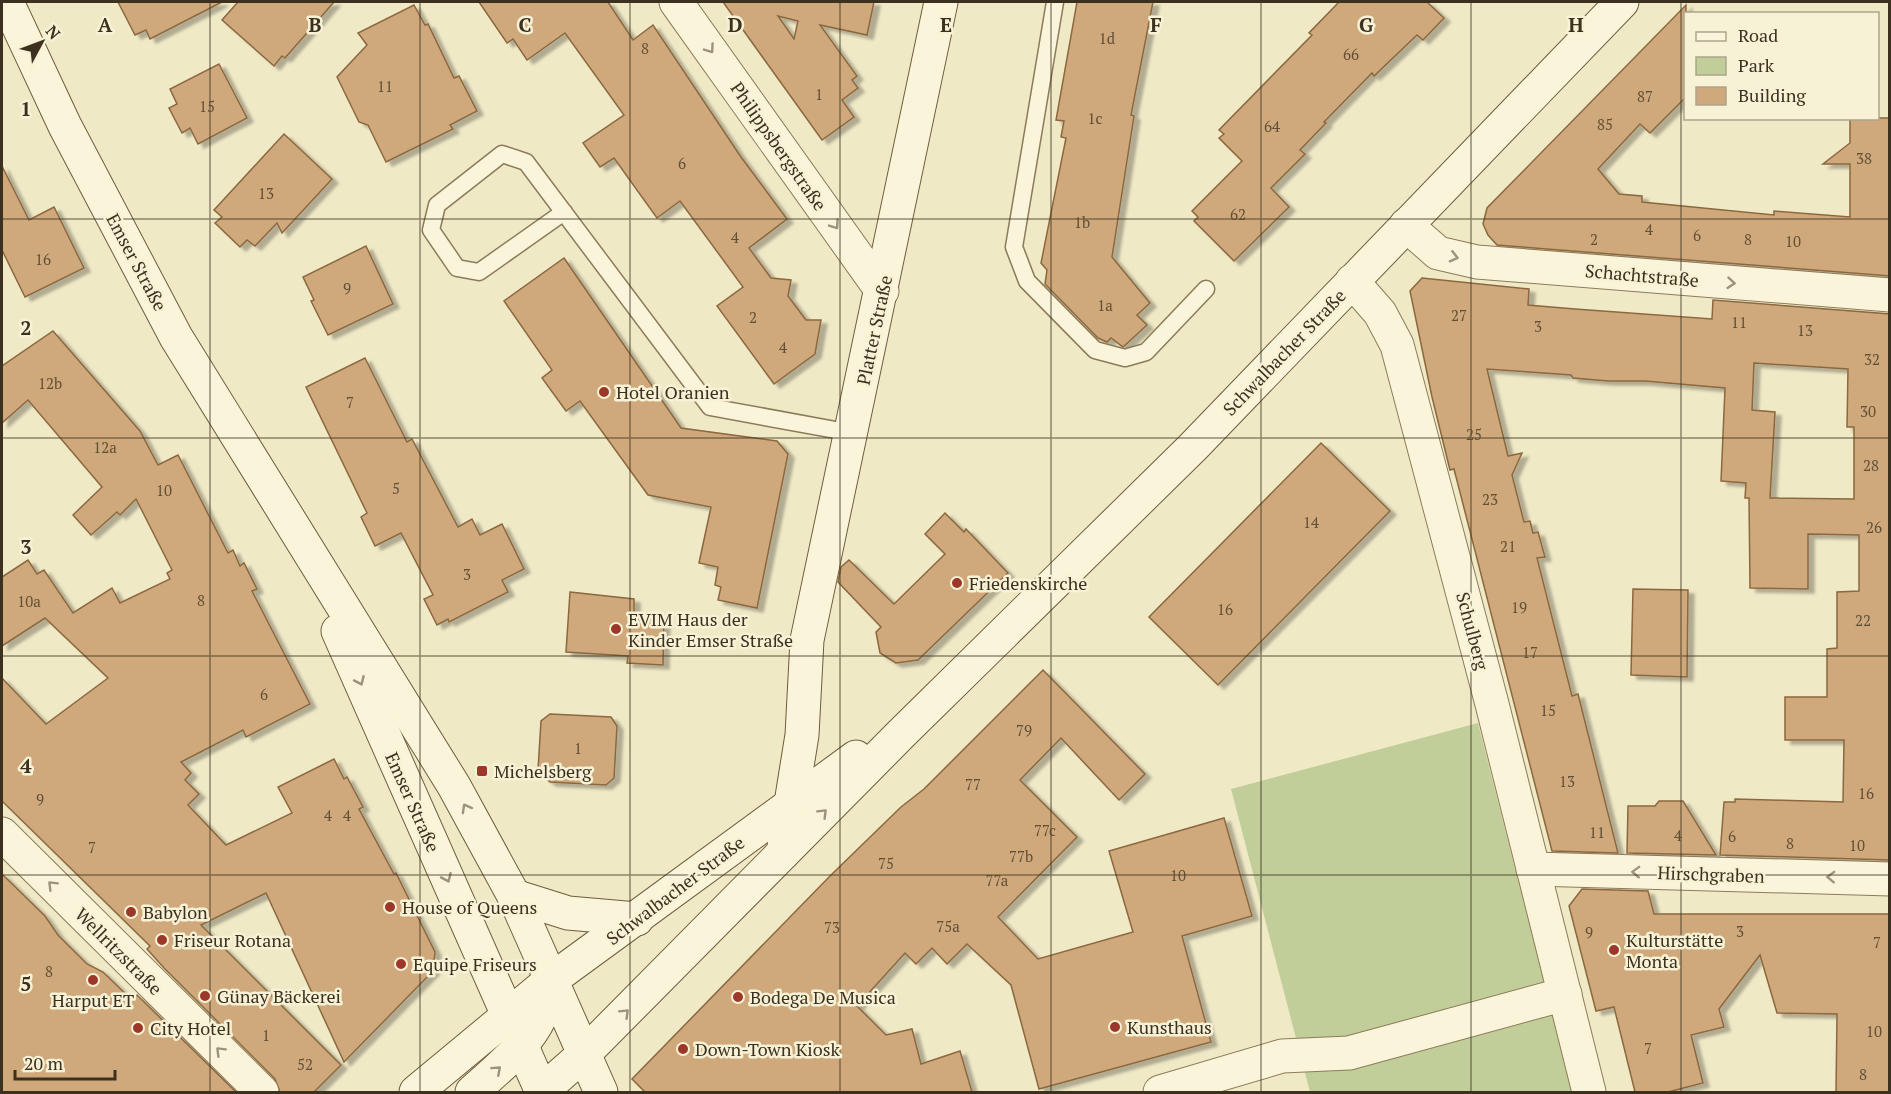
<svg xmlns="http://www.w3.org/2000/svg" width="1891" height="1094" viewBox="0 0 1891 1094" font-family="'PT Serif',serif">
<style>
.green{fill:#c1ce99}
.building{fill:#cfa97b;stroke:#8c6840;stroke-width:1.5;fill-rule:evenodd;filter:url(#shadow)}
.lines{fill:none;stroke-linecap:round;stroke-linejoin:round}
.lane-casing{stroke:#8c7b5b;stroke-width:19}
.street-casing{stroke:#8c7b5b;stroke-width:35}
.secondary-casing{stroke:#6e5c3e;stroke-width:35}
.lane{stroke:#faf5da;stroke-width:16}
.street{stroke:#faf5da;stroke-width:33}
.secondary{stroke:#faf5da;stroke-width:33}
.oneway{stroke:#9b937c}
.grid{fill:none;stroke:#3c311f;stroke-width:1.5;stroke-opacity:0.55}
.poi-dot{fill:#9c3829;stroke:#f7f2d6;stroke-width:2}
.labels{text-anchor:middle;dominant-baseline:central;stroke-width:5;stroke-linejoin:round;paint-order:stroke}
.number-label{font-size:15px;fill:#614f36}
.street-label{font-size:18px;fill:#3c311f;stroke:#f7f2d6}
.poi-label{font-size:18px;fill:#3c311f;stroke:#f7f2d6;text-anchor:start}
.grid-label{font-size:20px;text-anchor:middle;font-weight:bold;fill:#3c311f;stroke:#f7f2d6;stroke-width:5;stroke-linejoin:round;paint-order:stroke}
</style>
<defs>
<filter id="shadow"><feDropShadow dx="6" dy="4" stdDeviation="1.5" flood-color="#0004"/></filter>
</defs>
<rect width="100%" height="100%" fill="#f0e9c6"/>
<path class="green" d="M1478,723L1572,1092H1310L1231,789Z"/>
<g class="building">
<path d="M118,2H222L150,39L146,30L135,35Z"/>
<path d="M238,2H334L285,58L282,56L274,66L222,20Z"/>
<path d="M479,2H608L633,40L653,25L741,157L787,219L749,248L771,278L791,280L788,296L806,320H821L815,354L774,384L717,306L743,287L680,201L657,218L614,158L600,167L583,143L624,115L565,33L527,60L513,39L507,43Z"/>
<path d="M723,2H874L867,35L820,25L857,76L852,80L858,88L842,100L854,117L822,140ZM778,16L798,21L794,39Z"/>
<path d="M1077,2H1153L1131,115L1134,116L1112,257L1150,303L1137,315L1147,325L1123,347L1111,338L1107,342L1098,338L1045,284L1047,270L1041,263L1066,138L1061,137L1064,121L1056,120Z"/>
<path d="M1339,2H1427L1444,18L1423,40L1417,35L1374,76L1372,73L1324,122L1326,123L1300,150L1305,154L1271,188L1289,207L1234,261L1194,221L1198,217L1192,211L1242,161L1219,138L1224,134L1219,130L1312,35L1309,33Z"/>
<path d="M414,5L425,25L428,24L454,78L459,76L477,111L450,125L453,129L386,162L368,125L359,122L337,77L367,45L358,33Z"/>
<path d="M1686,5V97L1650,133L1640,124L1598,169L1619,194L1642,196V202L1774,215V211L1850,217V164H1823L1850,143V118H1890V276L1497,245L1488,235L1483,224L1487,208Z"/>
<path d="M219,64L247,118L198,144L190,128L182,133L169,108L177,104L170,89Z"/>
<path d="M284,134L332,179L282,233L277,223L255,246L247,240L240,247L215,223L222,217L214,210Z"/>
<path d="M2,166L29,220L54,207L84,268L25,297L2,250Z"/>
<path d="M366,246L393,304L328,335L311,301L314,300L303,277Z"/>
<path d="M564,258L681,428L777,441L788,454L757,608L718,600L721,587L715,585L718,567L699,563L711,507L648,495L580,401L566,411L542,378L552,370L504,301Z"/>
<path d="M1422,278L1529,289L1528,305L1575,309L1712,319L1713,300L1890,314V860L1720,855L1724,802H1735V799L1843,802L1844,740H1785V697H1827V649L1837,648V592L1859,591V535L1808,534V589L1750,588L1749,498H1745L1746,483L1721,481L1725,388L1645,381H1608L1573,378L1571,375L1487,369L1508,456L1522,453L1512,475L1524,522L1530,521L1533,533L1538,532L1545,557L1537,558L1572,696L1578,694L1618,853L1552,851L1454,469L1450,470L1432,397L1410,291ZM1754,363L1848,369L1847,427H1854V499L1770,498L1775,412L1752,410Z"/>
<path d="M53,331L140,431L158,465L178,455L228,553L233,550L240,566L244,563L257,589L252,591L310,704L246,737L243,730L181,762L191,773L185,780L199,794L188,805L226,845L292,813L278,787L334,759L344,779L347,777L363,807L359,809L394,874L396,873L435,952L433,971L344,1062L266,893L201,925L341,1065L314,1092H280L275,1079L164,968L147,949L150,946L2,801V678L46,724L108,678L45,618L2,646V577L28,560L37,574L44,570L73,613L112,588L120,603L170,579L167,573L172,570L136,499L120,515L117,512L91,535L73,515L102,487L28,400L2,423V366Z"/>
<path d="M365,358L407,442L412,439L458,527L472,519L480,535L502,524L524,569L502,580L508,592L449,622L448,619L437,625L424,599L433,595L401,533L375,546L361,517L367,513L306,387Z"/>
<path d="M1321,443L1390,511L1218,685L1149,617Z"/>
<path d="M945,513L964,532L966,529L1008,573L918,660L896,663L880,653L876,632L881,627L838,582L841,567L849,560L894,604L945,554L925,534Z"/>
<path d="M1633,589L1688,590L1687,677L1631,675Z"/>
<path d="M570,592L634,599V619L664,620L663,665L627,663L628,656L566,652Z"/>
<path d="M1043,670L1145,774L1119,800L1061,738L1020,780L1077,837L998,917L1038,959L1133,932L1109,851L1224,818L1252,916L1182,936L1211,1042L1039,1089L1011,985L967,944L947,964L932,948L916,964L905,953L857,1006L886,1035L912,1029L921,1064L960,1051L972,1092H645L632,1079L830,876L901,807L924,789Z"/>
<path d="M550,714L611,717L617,726L614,778L606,785L550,782L538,770L541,721Z"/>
<path d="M1659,801H1683L1716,855L1627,853L1628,806H1655Z"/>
<path d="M2,874L45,916L58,935L87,964L103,972L132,1000L137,995L236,1092H2Z"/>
<path d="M1582,889L1648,891L1654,914H1890V1092H1836L1837,1014L1777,1013L1760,955L1719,1009L1724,1027L1691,1035L1703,1083L1668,1092H1635L1614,1007L1596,1011L1569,906Z"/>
</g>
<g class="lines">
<g class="lane-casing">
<g id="lane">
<path d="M1055,2L1014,247L1027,281L1095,350L1125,358L1146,352L1206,289"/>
<path d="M564,212L479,272L457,268L431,230L437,205L502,154L526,162L710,407L852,433"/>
</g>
</g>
<g class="street-casing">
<g id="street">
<path d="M676,2L882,291"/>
<path d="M1406,225L1438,253L1477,262L1890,295"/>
<path d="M1352,281L1380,313L1397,345L1492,704L1589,1092"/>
<path d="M2,834L262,1092"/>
<path d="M1533,869L1890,879"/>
<path d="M1160,1092L1282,1056L1349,1053L1565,994"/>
</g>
</g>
<g class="secondary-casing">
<g id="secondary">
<path d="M7,2L65,126L176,337L454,786L514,896L601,1092"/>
<path d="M338,631L542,1092"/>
<path d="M783,853L802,735L807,640L941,2"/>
<path d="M514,896L568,913L637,919"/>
<path d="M416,1092L551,980L856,757"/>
<path d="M472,1092C509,1059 545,1032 551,980"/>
<path d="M541,1092L584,1054L901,734L1193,447L1622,2"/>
</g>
</g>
<use href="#lane" class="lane"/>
<use href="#street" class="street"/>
<use href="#secondary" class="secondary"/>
</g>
<defs><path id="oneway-chevron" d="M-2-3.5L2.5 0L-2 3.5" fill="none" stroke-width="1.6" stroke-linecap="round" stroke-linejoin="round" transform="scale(1.5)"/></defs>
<g class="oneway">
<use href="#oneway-chevron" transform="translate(710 49) rotate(55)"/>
<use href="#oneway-chevron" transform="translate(835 225) rotate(55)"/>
<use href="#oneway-chevron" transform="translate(1454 257) rotate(14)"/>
<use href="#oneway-chevron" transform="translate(1731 283) rotate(5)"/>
<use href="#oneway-chevron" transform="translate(360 681) rotate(66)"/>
<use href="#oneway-chevron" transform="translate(466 808) rotate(-119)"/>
<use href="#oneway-chevron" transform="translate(823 813) rotate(-45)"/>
<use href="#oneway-chevron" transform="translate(1636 872) rotate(-178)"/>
<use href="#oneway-chevron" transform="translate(1831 877) rotate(-178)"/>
<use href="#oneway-chevron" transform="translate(447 878) rotate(66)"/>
<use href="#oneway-chevron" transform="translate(52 885) rotate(-135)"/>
<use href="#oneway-chevron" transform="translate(625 1013) rotate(-45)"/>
<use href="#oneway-chevron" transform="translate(220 1051) rotate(-135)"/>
<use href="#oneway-chevron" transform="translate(497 1070) rotate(-42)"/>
</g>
<path class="grid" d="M210,2V1092M420,2V1092M630,2V1092M840,2V1092M1051,2V1092M1261,2V1092M1471,2V1092M1681,2V1092M2,219H1890M2,438H1890M2,656H1890M2,875H1890"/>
<g class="poi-dot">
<circle cx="604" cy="392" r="6"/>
<circle cx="957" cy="583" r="6"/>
<circle cx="616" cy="629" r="6"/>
<rect x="476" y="765" width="12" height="12" rx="3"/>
<circle cx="390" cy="907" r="6"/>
<circle cx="131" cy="912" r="6"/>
<circle cx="162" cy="940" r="6"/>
<circle cx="1614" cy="950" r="6"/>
<circle cx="401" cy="964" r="6"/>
<circle cx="93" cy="980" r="6"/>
<circle cx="205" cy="996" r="6"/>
<circle cx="738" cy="997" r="6"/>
<circle cx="1115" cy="1027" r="6"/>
<circle cx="138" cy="1028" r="6"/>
<circle cx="683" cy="1049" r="6"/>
</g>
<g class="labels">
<g class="number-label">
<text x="1107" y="38">1d</text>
<text x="645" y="48">8</text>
<text x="1351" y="54">66</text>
<text x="385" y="86">11</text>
<text x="819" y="94">1</text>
<text x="1645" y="96">87</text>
<text x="207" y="106">15</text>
<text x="1095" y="118">1c</text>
<text x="1605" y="124">85</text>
<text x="1272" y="126">64</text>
<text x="1864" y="158">38</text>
<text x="682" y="163">6</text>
<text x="266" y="193">13</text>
<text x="1238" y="214">62</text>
<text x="1082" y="222">1b</text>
<text x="1649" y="229">4</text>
<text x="1697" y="235">6</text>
<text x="735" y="237">4</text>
<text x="1594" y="239">2</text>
<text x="1748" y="239">8</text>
<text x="1793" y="241">10</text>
<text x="43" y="259">16</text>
<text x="347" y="288">9</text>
<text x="1105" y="305">1a</text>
<text x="1459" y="315">27</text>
<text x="753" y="317">2</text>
<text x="1739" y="322">11</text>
<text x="1538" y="326">3</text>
<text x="1805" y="330">13</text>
<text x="783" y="347">4</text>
<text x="1872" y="359">32</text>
<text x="50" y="383">12b</text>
<text x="350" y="402">7</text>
<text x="1868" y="411">30</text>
<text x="1474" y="434">25</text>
<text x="105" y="447">12a</text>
<text x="1871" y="465">28</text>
<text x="396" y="488">5</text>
<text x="164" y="490">10</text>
<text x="1490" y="499">23</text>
<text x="1311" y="522">14</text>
<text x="1874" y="527">26</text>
<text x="1508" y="546">21</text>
<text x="467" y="574">3</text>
<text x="201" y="600">8</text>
<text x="29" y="601">10a</text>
<text x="1519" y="607">19</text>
<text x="1225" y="609">16</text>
<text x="1863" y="620">22</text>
<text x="1530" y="652">17</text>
<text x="264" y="694">6</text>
<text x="1548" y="710">15</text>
<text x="1024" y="730">79</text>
<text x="578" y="748">1</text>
<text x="1567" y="781">13</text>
<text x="973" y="784">77</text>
<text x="1866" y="793">16</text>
<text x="40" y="799">9</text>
<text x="328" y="815">4</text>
<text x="347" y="815">4</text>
<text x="1045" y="830">77c</text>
<text x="1597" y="832">11</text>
<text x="1678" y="835">4</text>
<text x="1732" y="836">6</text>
<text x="1790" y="843">8</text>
<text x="1857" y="845">10</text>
<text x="92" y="847">7</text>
<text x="1021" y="856">77b</text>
<text x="886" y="863">75</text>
<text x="1178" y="875">10</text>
<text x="997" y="880">77a</text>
<text x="948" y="926">75a</text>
<text x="832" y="927">73</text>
<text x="1740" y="931">3</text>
<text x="1589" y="932">9</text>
<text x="1877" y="942">7</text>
<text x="49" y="971">8</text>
<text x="1874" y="1031">10</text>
<text x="266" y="1035">1</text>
<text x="1648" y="1048">7</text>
<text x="305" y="1064">52</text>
<text x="1863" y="1074">8</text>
</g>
<g class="street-label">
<text transform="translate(779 146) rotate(55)">Philippsbergstraße</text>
<text transform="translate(137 262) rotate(62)">Emser Straße</text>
<text transform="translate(1642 275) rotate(5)">Schachtstraße</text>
<text transform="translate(874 330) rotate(-78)">Platter Straße</text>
<text transform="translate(1284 352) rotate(-46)">Schwalbacher Straße</text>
<text transform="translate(1473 631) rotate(75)">Schulberg</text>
<text transform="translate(413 802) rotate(66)">Emser Straße</text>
<text transform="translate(1711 874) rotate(2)">Hirschgraben</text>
<text transform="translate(675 890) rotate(-37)">Schwalbacher Straße</text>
<text transform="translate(119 951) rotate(45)">Wellritzstraße</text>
</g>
<g class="poi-label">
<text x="616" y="392">Hotel Oranien</text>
<text x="969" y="583">Friedenskirche</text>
<text x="628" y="619">EVIM Haus der<tspan x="628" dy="21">Kinder Emser Straße</tspan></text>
<text x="494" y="771">Michelsberg</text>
<text x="402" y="907">House of Queens</text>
<text x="143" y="912">Babylon</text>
<text x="174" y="940">Friseur Rotana</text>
<text x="1626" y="940">Kulturstätte<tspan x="1626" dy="21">Monta</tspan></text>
<text x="413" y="964">Equipe Friseurs</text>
<text x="217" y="996">Günay Bäckerei</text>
<text x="750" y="997">Bodega De Musica</text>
<text x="93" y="1000" text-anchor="middle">Harput ET</text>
<text x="1127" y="1027">Kunsthaus</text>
<text x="150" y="1028">City Hotel</text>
<text x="695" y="1049">Down-Town Kiosk</text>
</g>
</g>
<g class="grid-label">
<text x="105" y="32">A</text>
<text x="315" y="32">B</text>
<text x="525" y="32">C</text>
<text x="735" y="32">D</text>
<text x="946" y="32">E</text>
<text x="1156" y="32">F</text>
<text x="1366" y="32">G</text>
<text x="1576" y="32">H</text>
<text x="26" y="116">1</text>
<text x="26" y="335">2</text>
<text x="26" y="554">3</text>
<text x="26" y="773">4</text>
<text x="26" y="991">5</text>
</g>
<rect width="1891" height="1094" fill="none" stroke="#3c311f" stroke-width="6"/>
<rect x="1684" y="12" width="195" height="108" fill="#f7f2d6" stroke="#aca58d" stroke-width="1.5"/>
<rect x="1696" y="32" width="30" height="9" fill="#faf5da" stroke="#aca58d" stroke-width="1.5"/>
<text x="1738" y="42" font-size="18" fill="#3c311f">Road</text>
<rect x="1696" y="57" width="30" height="18" fill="#c1ce99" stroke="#aca58d" stroke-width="1.5"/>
<text x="1738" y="72" font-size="18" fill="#3c311f">Park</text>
<rect x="1696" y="87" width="30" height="18" fill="#cfa97b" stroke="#aca58d" stroke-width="1.5"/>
<text x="1738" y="102" font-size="18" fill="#3c311f">Building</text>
<g transform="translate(42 42) rotate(49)" stroke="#f7f2d6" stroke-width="4.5" paint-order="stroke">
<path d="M0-4.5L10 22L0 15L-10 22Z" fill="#3c311f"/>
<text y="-9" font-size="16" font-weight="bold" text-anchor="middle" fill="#3c311f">N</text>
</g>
<path d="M15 1070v9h100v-9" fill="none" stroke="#3c311f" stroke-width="3"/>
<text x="24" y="1070" font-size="18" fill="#3c311f" stroke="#f7f2d6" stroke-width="4.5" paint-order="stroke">20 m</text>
</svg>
